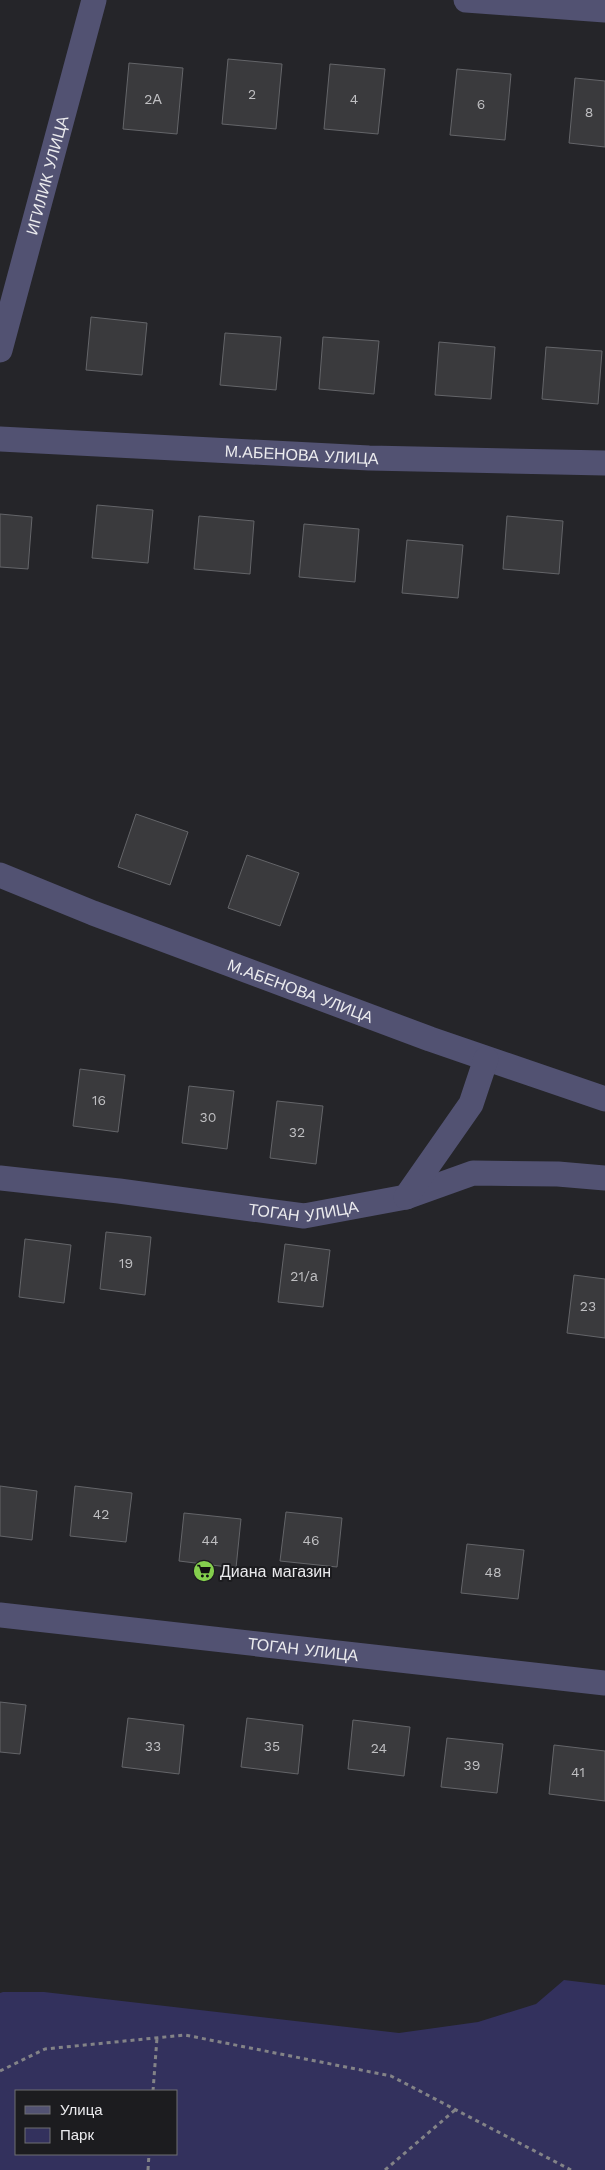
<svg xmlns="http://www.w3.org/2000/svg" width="605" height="2170" viewBox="0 0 605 2170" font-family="'Work Sans',sans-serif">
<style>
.green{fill:#33315d;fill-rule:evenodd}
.building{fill:#3a3a3d;stroke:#646569}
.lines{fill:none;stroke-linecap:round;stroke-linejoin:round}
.path{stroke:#838387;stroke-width:3;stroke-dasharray:4 4;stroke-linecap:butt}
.minor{stroke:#525272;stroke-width:25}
.labels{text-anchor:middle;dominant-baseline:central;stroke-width:4;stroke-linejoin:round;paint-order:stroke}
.number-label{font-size:14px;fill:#bfbfc2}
.street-label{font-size:16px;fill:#ebebee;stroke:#1c1c1f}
.poi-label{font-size:16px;fill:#ebebee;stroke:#1c1c1f;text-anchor:start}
</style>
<rect width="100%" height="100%" fill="#252529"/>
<path class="green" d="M564,1980L605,1985V2170H0V1993L3,1992H44L399,2033L478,2022L536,2004ZM16,2091H176V2154H16Z"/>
<g class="building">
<path d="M228,59L282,64L276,129L222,124Z"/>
<path d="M129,63L183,68L177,134L123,129Z"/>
<path d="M330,64L385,69L378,134L324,129Z"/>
<path d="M457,69L511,74L505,140L450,135Z"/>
<path d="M575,78L605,81V147L569,143Z"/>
<path d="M91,317L147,323L142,375L86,370Z"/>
<path d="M225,333L281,337L276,390L220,385Z"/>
<path d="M323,337L379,341L374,394L319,389Z"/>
<path d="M439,342L495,347L491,399L435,395Z"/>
<path d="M546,347L602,351L598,404L542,399Z"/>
<path d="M97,505L153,510L148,563L92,558Z"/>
<path d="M0,514L32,517L28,569L0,567Z"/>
<path d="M199,516L254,521L250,574L194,569Z"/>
<path d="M507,516L563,521L559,574L503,569Z"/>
<path d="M304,524L359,529L355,582L299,577Z"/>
<path d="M407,540L463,545L458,598L402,593Z"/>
<path d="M136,814L188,832L170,885L118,867Z"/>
<path d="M247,855L299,873L280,926L228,908Z"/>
<path d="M80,1069L125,1075L118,1132L73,1126Z"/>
<path d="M189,1086L234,1091L227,1149L182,1143Z"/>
<path d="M277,1101L323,1106L316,1164L270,1158Z"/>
<path d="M106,1232L151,1237L145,1295L100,1289Z"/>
<path d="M25,1239L71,1245L64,1303L19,1297Z"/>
<path d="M285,1244L330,1250L323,1307L278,1302Z"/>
<path d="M574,1275L605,1279V1338L567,1333Z"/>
<path d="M0,1486L37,1491L32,1540L0,1536Z"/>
<path d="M75,1486L132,1493L126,1542L70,1536Z"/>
<path d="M286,1512L342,1518L337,1567L280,1561Z"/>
<path d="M184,1513L241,1519L236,1568L179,1561Z"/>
<path d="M467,1544L524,1550L518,1599L461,1593Z"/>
<path d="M0,1702L26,1705L20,1754L0,1752Z"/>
<path d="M128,1718L184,1725L179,1774L122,1767Z"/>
<path d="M247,1718L303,1725L298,1774L241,1767Z"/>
<path d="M353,1720L410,1727L404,1776L348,1769Z"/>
<path d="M447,1738L503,1744L497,1793L441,1787Z"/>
<path d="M554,1745L605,1751V1801L549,1794Z"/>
</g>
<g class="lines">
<g class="path">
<path d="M0,2071L45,2049L185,2035L391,2076L571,2170"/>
<path d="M153,2091L157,2038"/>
<path d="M148,2170L149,2154"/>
<path d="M385,2170L455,2110"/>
</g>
<g class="minor">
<path d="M466,0L605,10"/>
<path id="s1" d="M0,350L94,0"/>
<path id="s2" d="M0,439L369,458L605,463"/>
<path id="s3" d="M0,875L93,913L430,1039L605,1099"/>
<path id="s4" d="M0,1178L119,1191L304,1216L406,1197L473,1173L558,1174L605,1178"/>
<path d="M406,1197L471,1104L486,1059"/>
<path id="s5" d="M0,1615L605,1683"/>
</g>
</g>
<defs>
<g id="supermarket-disc" transform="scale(1.125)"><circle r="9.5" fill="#84cf4d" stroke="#1c1c1f"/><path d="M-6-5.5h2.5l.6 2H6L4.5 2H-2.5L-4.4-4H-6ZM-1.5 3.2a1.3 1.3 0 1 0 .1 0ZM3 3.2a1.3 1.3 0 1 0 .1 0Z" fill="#111"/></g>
</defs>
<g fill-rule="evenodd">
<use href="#supermarket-disc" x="204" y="1571"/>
</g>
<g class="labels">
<g class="number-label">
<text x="252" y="94">2</text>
<text x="153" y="99">2А</text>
<text x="354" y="99">4</text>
<text x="481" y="104">6</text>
<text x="589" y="112">8</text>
<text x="99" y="1100">16</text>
<text x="208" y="1117">30</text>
<text x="297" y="1132">32</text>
<text x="126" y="1263">19</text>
<text x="304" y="1276">21/а</text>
<text x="588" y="1306">23</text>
<text x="101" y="1514">42</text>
<text x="210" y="1540">44</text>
<text x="311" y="1540">46</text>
<text x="493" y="1572">48</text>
<text x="153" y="1746">33</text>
<text x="272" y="1746">35</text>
<text x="379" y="1748">24</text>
<text x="472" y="1765">39</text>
<text x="578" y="1772">41</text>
</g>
<g class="street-label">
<text stroke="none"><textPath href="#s1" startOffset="181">ИГИЛИК УЛИЦА</textPath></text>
<text stroke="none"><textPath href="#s2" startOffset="302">М.АБЕНОВА УЛИЦА</textPath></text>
<text stroke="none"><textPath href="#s3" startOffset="322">М.АБЕНОВА УЛИЦА</textPath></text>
<text stroke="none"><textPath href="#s4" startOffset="306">ТОГАН УЛИЦА</textPath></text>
<text stroke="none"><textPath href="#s5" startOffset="305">ТОГАН УЛИЦА</textPath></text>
</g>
<g class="poi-label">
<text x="220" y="1571">Диана магазин</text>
</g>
</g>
<rect x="15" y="2090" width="162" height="65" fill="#1c1c1f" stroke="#6f6f72"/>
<rect x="25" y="2106" width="25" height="8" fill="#525272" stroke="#6f6f72"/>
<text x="60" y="2115" font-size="15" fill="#ebebee">Улица</text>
<rect x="25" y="2128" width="25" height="15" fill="#33315d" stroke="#6f6f72"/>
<text x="60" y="2140" font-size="15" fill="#ebebee">Парк</text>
</svg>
